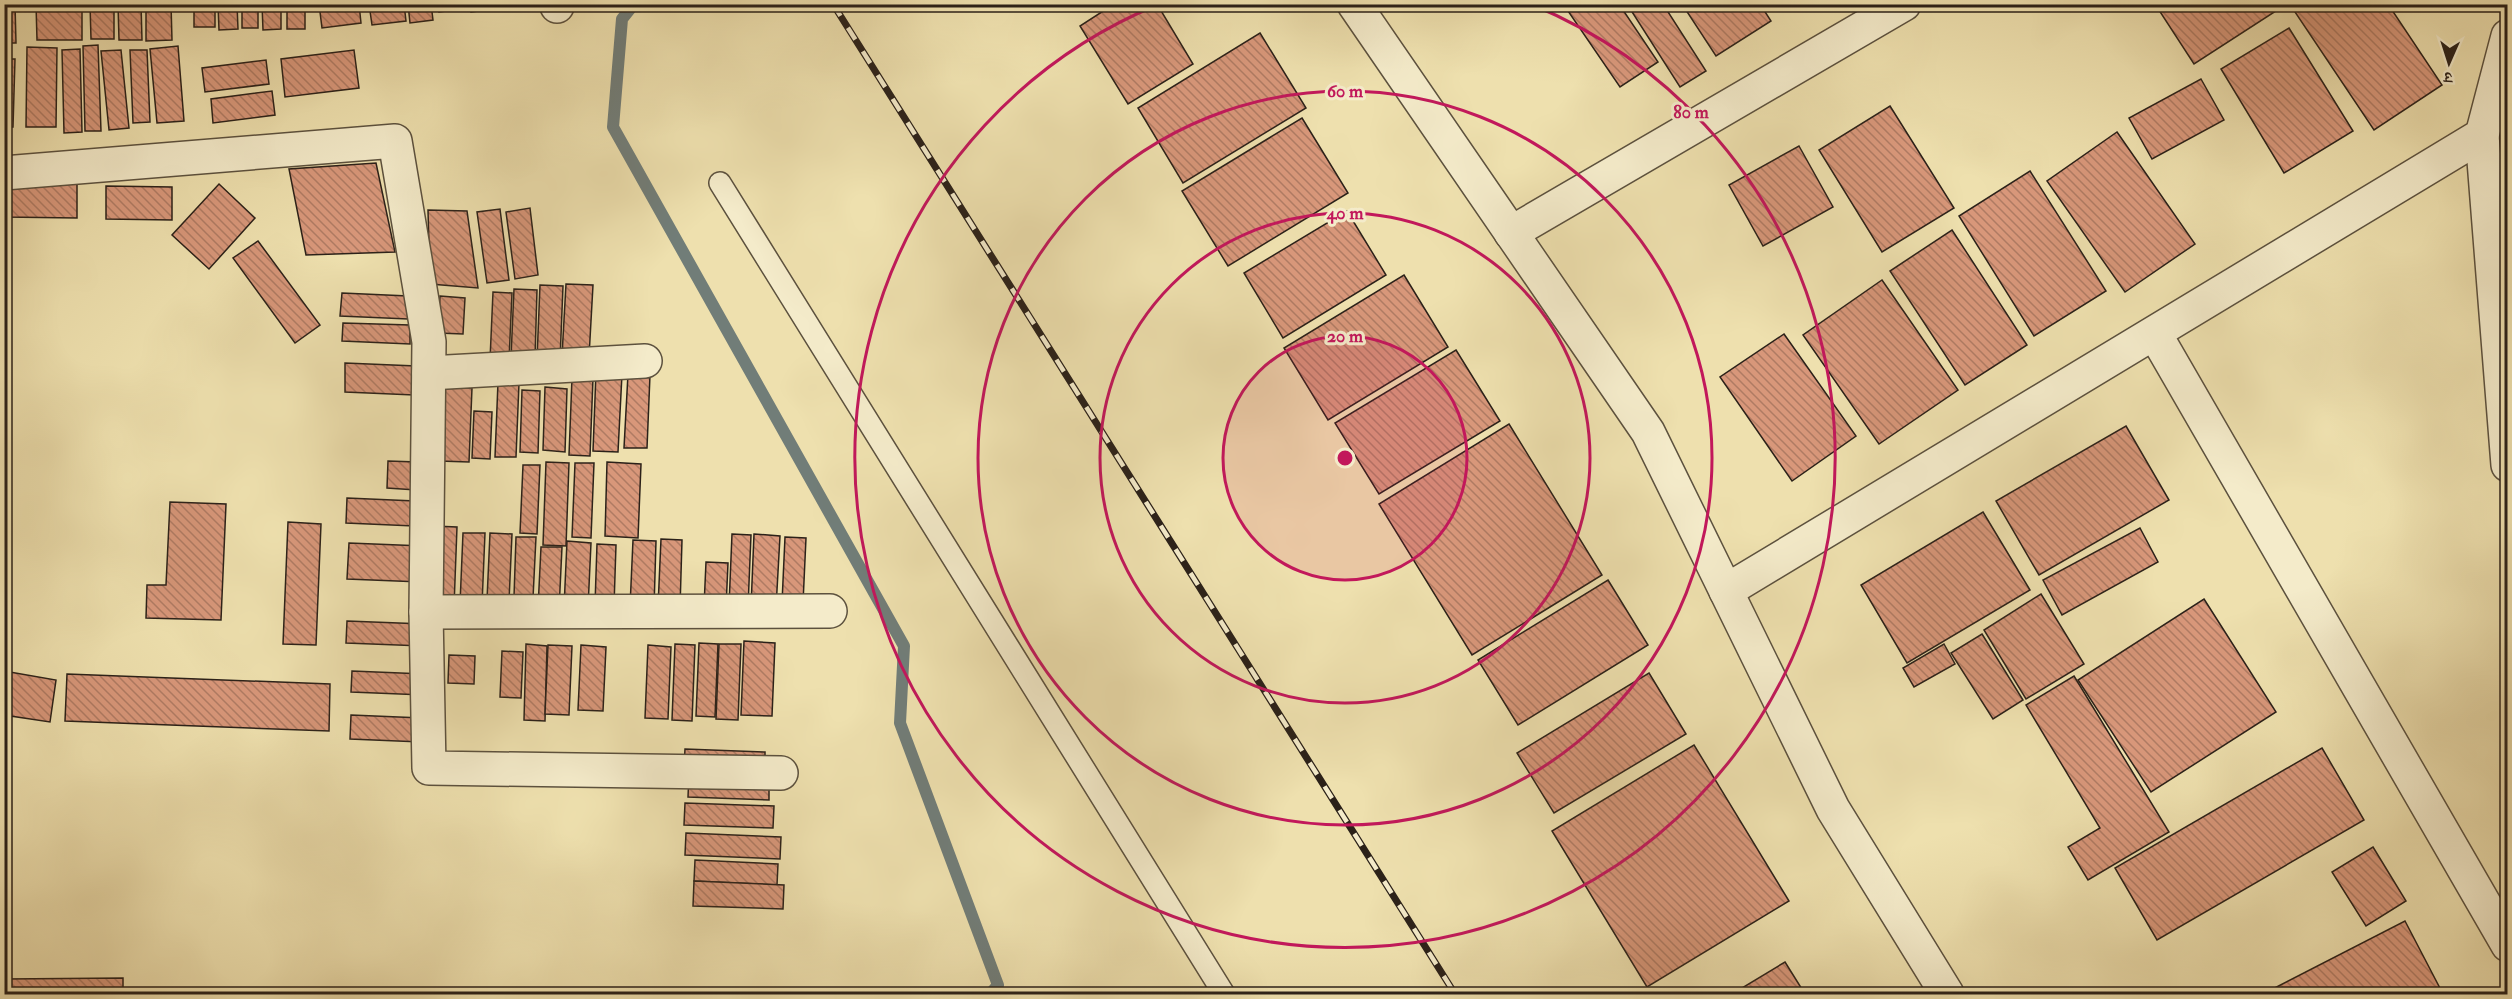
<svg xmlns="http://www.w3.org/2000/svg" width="2512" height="999" viewBox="0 0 2512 999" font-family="'IM FELL Double Pica','Noto Serif Devanagari',serif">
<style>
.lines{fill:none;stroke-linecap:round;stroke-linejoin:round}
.stream{stroke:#717d78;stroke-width:12}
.building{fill:url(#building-back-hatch);stroke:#2b2119;stroke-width:1.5}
.lane-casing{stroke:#5c513e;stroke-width:24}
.street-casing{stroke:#5c513e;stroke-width:36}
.lane{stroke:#f4ebca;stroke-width:21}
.street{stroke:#f4ebca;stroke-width:33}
.rail-casing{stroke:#2b2119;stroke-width:7}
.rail{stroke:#f4ebca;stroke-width:4.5;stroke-dasharray:14;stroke-linecap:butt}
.ring{fill:none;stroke:#c2185b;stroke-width:3}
.centre{fill:#c2185b;stroke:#f4ebca;stroke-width:3}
.ring-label{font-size:18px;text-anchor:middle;font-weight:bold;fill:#c2185b;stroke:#f4ebca;stroke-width:6;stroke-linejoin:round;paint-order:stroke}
</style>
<defs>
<pattern id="building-back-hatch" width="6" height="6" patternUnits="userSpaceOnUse" patternTransform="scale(1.5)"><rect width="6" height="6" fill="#d8977a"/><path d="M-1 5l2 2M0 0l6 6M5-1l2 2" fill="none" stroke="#af7b63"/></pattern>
</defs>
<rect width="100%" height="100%" fill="#eee0ae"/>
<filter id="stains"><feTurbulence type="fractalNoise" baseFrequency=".00333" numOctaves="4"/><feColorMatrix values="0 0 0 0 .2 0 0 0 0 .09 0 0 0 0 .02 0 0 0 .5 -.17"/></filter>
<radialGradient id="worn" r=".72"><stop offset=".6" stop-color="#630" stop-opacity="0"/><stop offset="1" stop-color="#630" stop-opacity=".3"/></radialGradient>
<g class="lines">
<path class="stream" d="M634,4L622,19L613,127L904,646L900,723L998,985L990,994"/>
</g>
<g class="building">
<path d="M4,4H15L16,43H4Z"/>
<path d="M36,4H82V40H37Z"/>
<path d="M90,4H114V39H91Z"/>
<path d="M118,4H141L142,40H119Z"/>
<path d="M146,4H171L172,40L146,41Z"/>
<rect x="194" y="4" width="21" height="23"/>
<path d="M218,4H237L238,29L219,30Z"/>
<rect x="242" y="4" width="16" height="24"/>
<path d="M262,4H281V29L263,30Z"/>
<rect x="287" y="4" width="18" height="25"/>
<path d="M319,4H359L361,23L322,28Z"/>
<path d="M369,4H404L406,21L372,25Z"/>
<path d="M408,4H431L433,20L410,23Z"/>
<path d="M438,4H462V9L439,12Z"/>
<path d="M470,4H486L487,10L471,12Z"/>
<path d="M1114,4H1157L1193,64L1128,104L1080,26Z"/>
<path d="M1578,4H1619L1658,62L1620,87L1568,11Z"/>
<path d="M1627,4H1663L1706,71L1680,87Z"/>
<path d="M1682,4H1760L1771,21L1716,56Z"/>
<path d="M2155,4H2276L2279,9L2194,64Z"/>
<path d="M2307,4H2388L2442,85L2374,130L2295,12Z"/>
<path d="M2289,28L2353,131L2284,173L2221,69Z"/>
<path d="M1260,33L1306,108L1183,183L1138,108Z"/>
<path d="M98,45L101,131H85L83,46Z"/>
<path d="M178,46L184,121L157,123L150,49Z"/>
<path d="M27,47L57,48L56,127H26Z"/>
<path d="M80,49L82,132L64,133L62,50Z"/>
<path d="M121,50L129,128L109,130L101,51Z"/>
<path d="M130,50H147L150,122L133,123Z"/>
<path d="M354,50L359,88L285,97L281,59Z"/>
<path d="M4,59H15L13,127H4Z"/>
<path d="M266,60L269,84L205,92L202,68Z"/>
<path d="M2201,79L2224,120L2152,159L2129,118Z"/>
<path d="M272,91L275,115L213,123L211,99Z"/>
<path d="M1890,106L1954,208L1882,252L1819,150Z"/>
<path d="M1302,118L1348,193L1228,266L1182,191Z"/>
<path d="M2117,132L2195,244L2125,292L2047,181Z"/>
<path d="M1799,146L1833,207L1763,246L1729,185Z"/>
<path d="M376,163L395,252L306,255L289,169Z"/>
<path d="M2030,171L2106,291L2034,336L1959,216Z"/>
<path d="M4,181L77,182V218L4,217Z"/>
<path d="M219,184L255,218L209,269L172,235Z"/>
<path d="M106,186L172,187V220L106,219Z"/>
<path d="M530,208L538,275L515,279L506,212Z"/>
<path d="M500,209L509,280L487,283L477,212Z"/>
<path d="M428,210L467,211L478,288L430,284Z"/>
<path d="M1347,211L1386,275L1283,338L1244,273Z"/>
<path d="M1952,230L2027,345L1965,385L1890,271Z"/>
<path d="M258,241L320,325L295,343L233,258Z"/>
<path d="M1404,275L1448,347L1328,420L1284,348Z"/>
<path d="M1882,280L1958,390L1879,444L1803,335Z"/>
<path d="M566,284L593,285L589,357L562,356Z"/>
<path d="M540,285L563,286L560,360L537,359Z"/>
<path d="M514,289L537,290L535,358L511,357Z"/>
<path d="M493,292L512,293L509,360H490Z"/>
<path d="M342,293L408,296V319L340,316Z"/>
<path d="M440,296L465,298L463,334L438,333Z"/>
<path d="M343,323L410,325V344L342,341Z"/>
<path d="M1784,334L1856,436L1792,481L1720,377Z"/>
<path d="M1456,350L1500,421L1379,494L1335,423Z"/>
<path d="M345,363L416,366L414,395L345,392Z"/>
<path d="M596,372L622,374L618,452L593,451Z"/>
<path d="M628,374L650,375L647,448H624Z"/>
<path d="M572,378H593L590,456L569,455Z"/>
<path d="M498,382L519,383L516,457H495Z"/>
<path d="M441,387L472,388L469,462L439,461Z"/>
<path d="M545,387L567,389L565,452L543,450Z"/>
<path d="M522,390L540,391L538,453L520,452Z"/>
<path d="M474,411L492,412L490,459L472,458Z"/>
<path d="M1509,424L1602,575L1472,655L1379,504Z"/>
<path d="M2126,426L2169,500L2039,575L1996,501Z"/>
<path d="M388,461L417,462L416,490L387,488Z"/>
<path d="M546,462L569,463L566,546L543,545Z"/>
<path d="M607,462L641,464L638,538L605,536Z"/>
<path d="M575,463H594L591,538L572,537Z"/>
<path d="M523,465H540L537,534L520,533Z"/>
<path d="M347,498L415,501L414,526L346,523Z"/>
<path d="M170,502L226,504L221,620L146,618L147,585H166Z"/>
<path d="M1983,512L2030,590L1907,663L1861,585Z"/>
<path d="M288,522L321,524L316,645L283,644Z"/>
<path d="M433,526L457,527L454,607L429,606Z"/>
<path d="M2140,528L2158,562L2062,615L2043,580Z"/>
<path d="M463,533H485L482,605L460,604Z"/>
<path d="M490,533L512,534L509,601L487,600Z"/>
<path d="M732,534L751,535L748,607L729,606Z"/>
<path d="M754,534L780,536L776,608L751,607Z"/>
<path d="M516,537H536L533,598L514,597Z"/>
<path d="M785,537L806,538L803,603H782Z"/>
<path d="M661,539L682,540L680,608L658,607Z"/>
<path d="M633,540L656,541L654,608L630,607Z"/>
<path d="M567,541L591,543L588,608H564Z"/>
<path d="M349,543L423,546L421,582L347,579Z"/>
<path d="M597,544L616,545L614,606L595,605Z"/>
<path d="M541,547H562L559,610L538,608Z"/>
<path d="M706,562L728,563L726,608L704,607Z"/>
<path d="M1608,580L1648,645L1518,725L1478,660Z"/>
<path d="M2041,594L2084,664L2026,699L1984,630Z"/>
<path d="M2204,599L2276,712L2151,792L2078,680Z"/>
<path d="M347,621L424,624L423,646L346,643Z"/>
<path d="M1982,634L2023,700L1993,719L1951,653Z"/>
<path d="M744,641L775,643L772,716L741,715Z"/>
<path d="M699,643L718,644L715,717L696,716Z"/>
<path d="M526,644L547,646L545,721L524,720Z"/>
<path d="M675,644L695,645L692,721L672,720Z"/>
<path d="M719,644H741L738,720L716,719Z"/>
<path d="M1944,644L1955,664L1914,687L1903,668Z"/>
<path d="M548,645L572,646L569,715L545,714Z"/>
<path d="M581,645L606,647L603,711L578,710Z"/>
<path d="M648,645L671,647L668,719L645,718Z"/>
<path d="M502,651L523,652L521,698L500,697Z"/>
<path d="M449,655L475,656L474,684L448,683Z"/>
<path d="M4,671L56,680L50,722L4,715Z"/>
<path d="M352,671L424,674V695L351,692Z"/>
<path d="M1649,673L1686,734L1554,813L1517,753Z"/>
<path d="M67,674L330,684L329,731L65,721Z"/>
<path d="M2074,676L2169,832L2088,880L2068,847L2100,828L2026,705Z"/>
<path d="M351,715L422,718L421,742L350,739Z"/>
<path d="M1694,745L1789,901L1647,987L1552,831Z"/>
<path d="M2322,748L2364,820L2157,940L2115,868Z"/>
<path d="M685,749L765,752V771L684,768Z"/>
<path d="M689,773L769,777V800L688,797Z"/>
<path d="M685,803L774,806L773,828L684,825Z"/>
<path d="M686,833L781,837L780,859L685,855Z"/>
<path d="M2373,847L2406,901L2366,926L2332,872Z"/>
<path d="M695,860L778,864L777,885L694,881Z"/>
<path d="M694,881L784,885L783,909L693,906Z"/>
<path d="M2405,921L2443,994H2263Z"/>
<path d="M1785,962L1805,994H1732Z"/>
<path d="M123,978V994H4V979Z"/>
</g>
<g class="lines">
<g class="lane-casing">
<path id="lane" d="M720,183L1224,994"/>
</g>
<g class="street-casing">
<g id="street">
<path d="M557,4V6"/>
<path d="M1354,4L1648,432L1833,809L1947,994"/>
<path d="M2482,135L2508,465"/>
<path d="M4,173L395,141L429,342L426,612L429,768L781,773"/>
<path d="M1511,233L1904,4"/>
<path d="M2155,334L2508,945"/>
<path d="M429,373L645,361"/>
<path d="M1726,591L2482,135L2508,36"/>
<path d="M426,612L830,611"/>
</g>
</g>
<use href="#lane" class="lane"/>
<use href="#street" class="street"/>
<g class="rail-casing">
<path id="rail" d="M833,4L1455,994"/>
</g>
<use href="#rail" class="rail"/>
</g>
<circle cx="1345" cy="458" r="122" fill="#c2185b" fill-opacity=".12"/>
<g class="ring">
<circle cx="1345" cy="458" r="122"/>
<circle cx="1345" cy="458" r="245"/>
<circle cx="1345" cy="458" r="367"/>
<path d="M1533 5A490 490 0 1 1 1157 5"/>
</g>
<circle cx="1345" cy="458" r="9" class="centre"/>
<g class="ring-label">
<text x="1345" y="97">60 m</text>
<text x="1691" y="118">80 m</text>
<text x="1345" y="219">40 m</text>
<text x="1345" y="342">20 m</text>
</g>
<rect width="2512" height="999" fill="none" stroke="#eee0ae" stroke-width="24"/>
<rect x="6" y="6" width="2500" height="987" fill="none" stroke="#2b2119" stroke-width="3"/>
<rect x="12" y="12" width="2488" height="975" fill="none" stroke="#2b2119" stroke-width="1.5"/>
<g transform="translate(2449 63) rotate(183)" stroke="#f4ebca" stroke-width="4.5" paint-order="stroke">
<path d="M0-4.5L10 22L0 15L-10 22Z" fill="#2b2119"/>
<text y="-9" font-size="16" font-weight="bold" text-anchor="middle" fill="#2b2119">उ</text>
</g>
<rect width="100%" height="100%" filter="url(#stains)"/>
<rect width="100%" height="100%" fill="url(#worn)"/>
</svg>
